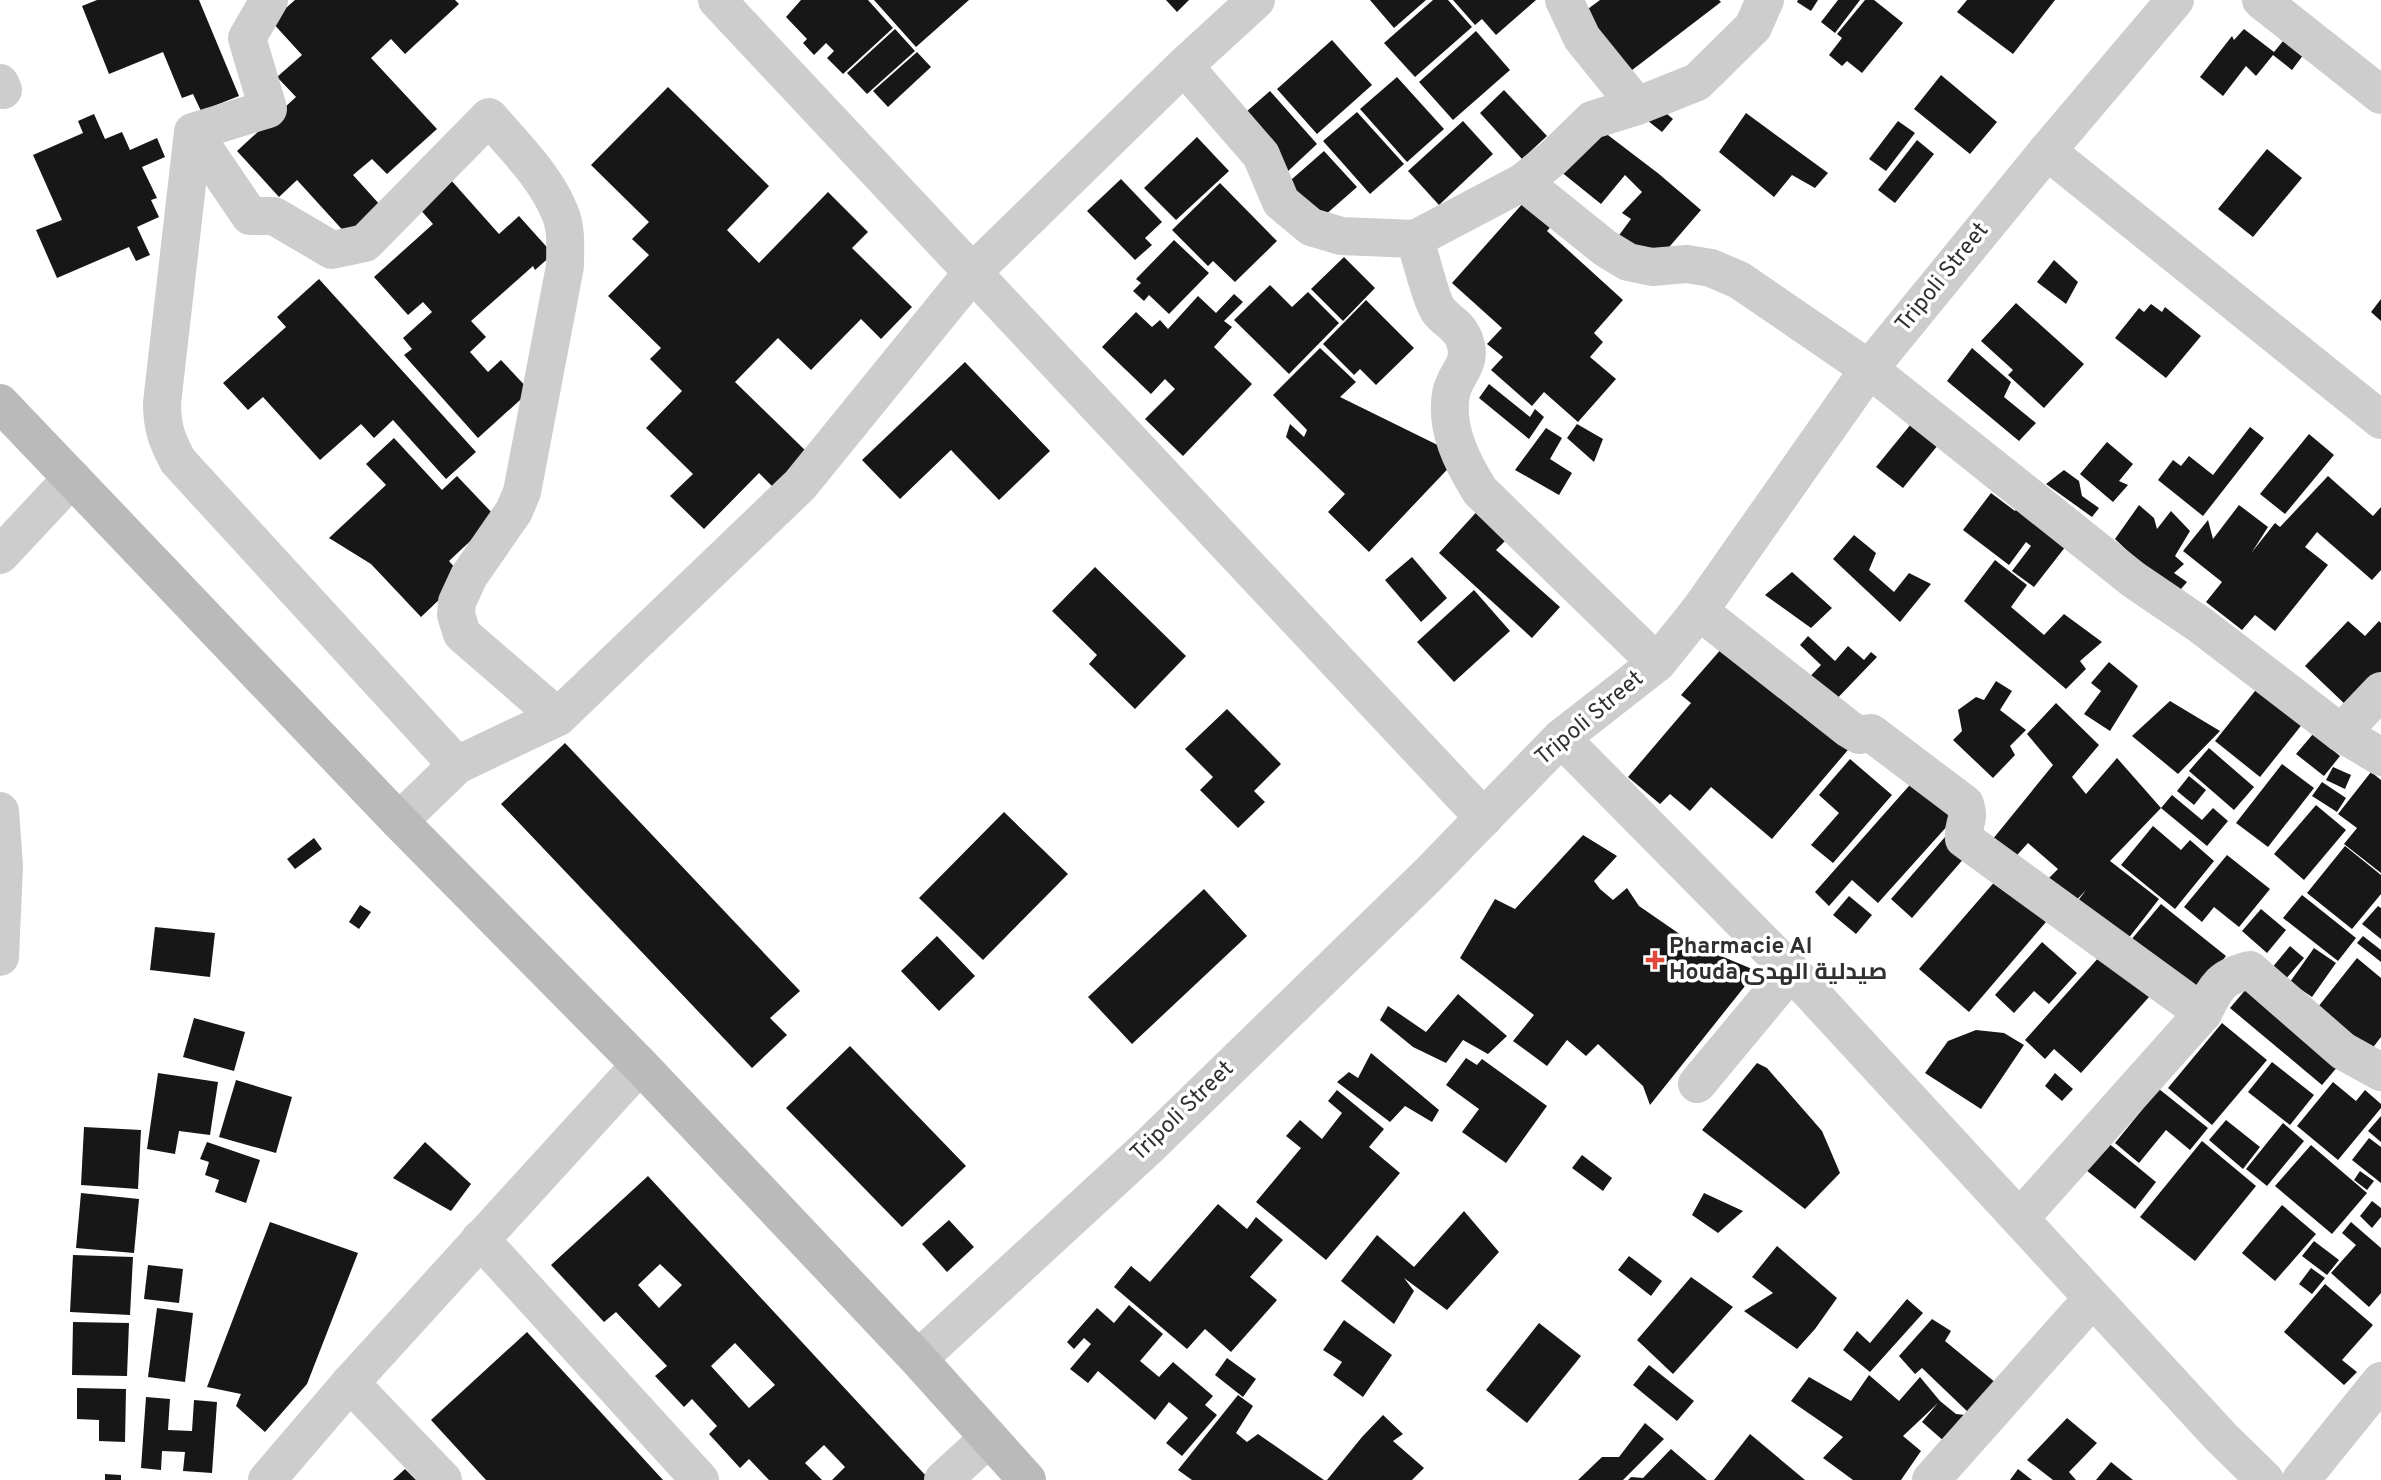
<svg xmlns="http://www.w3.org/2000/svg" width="2381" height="1480" viewBox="0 0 2381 1480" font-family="Overpass,Cairo,sans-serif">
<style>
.building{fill:#171717;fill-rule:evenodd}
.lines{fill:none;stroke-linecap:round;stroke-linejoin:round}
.minor{stroke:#cdcdcd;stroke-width:38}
.secondary{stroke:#bababa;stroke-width:38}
.poi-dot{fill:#e14738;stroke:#fff;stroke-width:2.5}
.labels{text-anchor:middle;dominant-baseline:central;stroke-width:7;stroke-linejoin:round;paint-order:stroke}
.street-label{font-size:23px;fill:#303030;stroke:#fff}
.poi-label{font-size:23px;font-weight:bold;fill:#303030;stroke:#fff;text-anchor:start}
</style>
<rect width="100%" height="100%" fill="#fff"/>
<g class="building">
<path d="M97,0H199L239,96L201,111L193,94L182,98L163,52L109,74L82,6Z"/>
<path d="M295,0H455L459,4L405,54L391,39L371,58L437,129L387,174L372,159L353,175L381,206L348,236L297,180L279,197L237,151L296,97L277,77L302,55L271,21Z"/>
<path d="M801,0H868L893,28L843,74L827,58L834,51L826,43L814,55L803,43L807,39L786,17Z"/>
<path d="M874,0H969L916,47Z"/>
<path d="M1166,0H1189L1177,12Z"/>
<path d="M1370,0H1426L1394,28Z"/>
<path d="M1433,0H1448L1472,27L1415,77L1384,43Z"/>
<path d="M1453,0H1536L1496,35L1482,19L1475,25Z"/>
<path d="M1600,0H1719L1721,2L1623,77L1577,17Z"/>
<path d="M1798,0H1818L1811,11L1797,2Z"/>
<path d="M1838,0H1860L1835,33L1821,22Z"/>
<path d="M1865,0H1874L1903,23L1862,73L1847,61L1842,66L1829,55L1842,38L1837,34Z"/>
<path d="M1967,0H2055L2013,54L1957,12Z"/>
<path d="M895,29L915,51L867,94L847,73Z"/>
<path d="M2244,29L2274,52L2288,35L2307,50L2292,70L2273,55L2256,76L2246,66L2223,96L2200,77L2232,36L2234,40Z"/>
<path d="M1476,31L1510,70L1453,120L1419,82Z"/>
<path d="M1332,40L1372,85L1317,134L1277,89Z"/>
<path d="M917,52L931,67L888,107L873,91Z"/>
<path d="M1941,75L1997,122L1970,154L1914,109Z"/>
<path d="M1397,77L1444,129L1407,162L1360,109Z"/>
<path d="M668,87L769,186L727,230L759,263L828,192L868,232L852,248L912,307L881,339L861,319L811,370L778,338L735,382L809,454L775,489L759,473L704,529L670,496L693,474L646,428L682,391L650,359L661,348L608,296L649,255L632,239L649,222L591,165Z"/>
<path d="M1504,90L1547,136L1522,159L1480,113Z"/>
<path d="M1270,91L1317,144L1286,173L1238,119Z"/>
<path d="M1654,103L1673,119L1662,132L1643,117Z"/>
<path d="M1357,112L1404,164L1370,194L1323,141Z"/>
<path d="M1746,113L1828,173L1815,188L1792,175L1774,197L1719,152Z"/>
<path d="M94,114L105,139L122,132L130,150L157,138L165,157L142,167L157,198L151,200L159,217L137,227L150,255L136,261L129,247L57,278L36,230L62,220L33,155L83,133L78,121Z"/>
<path d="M1463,121L1493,154L1439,205L1408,171Z"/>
<path d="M1898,121L1915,133L1886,171L1869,159Z"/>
<path d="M1600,129L1659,174L1701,210L1652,267L1617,238L1631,219L1622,213L1642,192L1625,175L1601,204L1560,171Z"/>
<path d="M1197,137L1229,171L1176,220L1144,188Z"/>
<path d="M1917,140L1934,154L1895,203L1878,190Z"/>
<path d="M2267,149L2302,178L2253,237L2218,209Z"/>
<path d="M1324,151L1357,187L1316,223L1283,187Z"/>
<path d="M450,179L499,234L519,216L553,254L535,270L533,266L471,321L486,337L470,352L488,372L501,360L530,391L478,438L404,355L412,349L403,338L432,312L423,302L408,315L374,277L433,224L418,207Z"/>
<path d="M1121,179L1162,222L1145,238L1152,245L1135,260L1087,211Z"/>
<path d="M1220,183L1277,241L1235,282L1213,261L1208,266L1172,230Z"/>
<path d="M1533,192L1560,216L1547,231L1623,300L1594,333L1603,342L1590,357L1616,379L1578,422L1544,392L1532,406L1491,370L1503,357L1487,344L1502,328L1452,283Z"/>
<path d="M1174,240L1209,273L1169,314L1149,295L1144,301L1133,291L1141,283L1136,279Z"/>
<path d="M1344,257L1375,288L1343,321L1311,289Z"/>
<path d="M2054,260L2078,282L2066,304L2037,282Z"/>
<path d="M319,279L476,452L446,479L393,420L374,438L361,424L320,460L263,397L248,410L223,383L286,327L277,317Z"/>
<path d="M1270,285L1292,307L1308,292L1339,323L1289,374L1234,320Z"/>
<path d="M1234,294L1243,302L1224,321L1232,327L1214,347L1252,384L1183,456L1145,419L1175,389L1165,379L1151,394L1102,347L1136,312L1152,327L1160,320L1168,329L1198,296L1216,313Z"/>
<path d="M2381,299V321L2371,312Z"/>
<path d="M1366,300L1414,348L1376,385L1360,369L1354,375L1323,344Z"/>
<path d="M2016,303L2084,364L2044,408L2008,375L2013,370L1981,341Z"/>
<path d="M2151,304L2162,312L2165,307L2201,336L2166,378L2115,338L2139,308L2144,312Z"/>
<path d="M1320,348L1356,382L1340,397L1460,456L1369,552L1328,512L1345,494L1286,437L1290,424L1304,437L1307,430L1273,395Z"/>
<path d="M1972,348L2011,382L2004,397L2036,423L2019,441L1947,381Z"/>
<path d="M965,362L1050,451L999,500L951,450L900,499L862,460Z"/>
<path d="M1489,384L1530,417L1535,409L1544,417L1529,439L1479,398Z"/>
<path d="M1577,424L1603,439L1594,462L1567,438Z"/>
<path d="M1911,424L1938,445L1903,488L1876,467Z"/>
<path d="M2250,427L2264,438L2203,516L2158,480L2173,460L2181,466L2189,456L2213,475Z"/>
<path d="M1546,428L1562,438L1550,459L1572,473L1559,495L1515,470Z"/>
<path d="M2309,434L2334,455L2285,514L2260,494Z"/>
<path d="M394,438L442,490L457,476L496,517L449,561L463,577L421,617L371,564L329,538L386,485L366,464Z"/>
<path d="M2107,442L2133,464L2119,481L2128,485L2113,502L2080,474Z"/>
<path d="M2064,470L2079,481L2082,496L2099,508L2092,517L2046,484Z"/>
<path d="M2328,476L2373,516L2381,507V570L2372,580L2317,532L2305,547L2328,565L2275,631L2255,615L2242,630L2206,602L2222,582L2183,551L2208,520L2213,539L2239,505L2268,527L2252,552L2275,523L2280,527Z"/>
<path d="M1991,493L2015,511L2024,499L2073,537L2034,587L2012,571L2031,546L2026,542L2009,565L1963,530Z"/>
<path d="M2139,505L2154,518L2157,529L2171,511L2190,531L2175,556L2184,564L2174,573L2187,582L2175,596L2115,539Z"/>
<path d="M1482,506L1512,534L1496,550L1560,607L1532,638L1439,553Z"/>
<path d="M1854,535L1876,553L1869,570L1894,592L1909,573L1931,584L1900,622L1833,559Z"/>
<path d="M1412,557L1447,598L1421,622L1385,580Z"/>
<path d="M1995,560L2027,585L2011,607L2044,635L2064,614L2102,642L2080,661L2086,669L2066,689L1964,601Z"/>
<path d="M1095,567L1186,656L1135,709L1089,664L1097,655L1052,611Z"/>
<path d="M1792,572L1832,608L1811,628L1765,595Z"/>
<path d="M1474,590L1510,631L1454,682L1417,642Z"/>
<path d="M2348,621L2365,636L2379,621L2381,623V674L2349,708L2305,666Z"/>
<path d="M1808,636L1835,661L1848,646L1864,660L1871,652L1877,657L1828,708L1801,686L1821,665L1800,645Z"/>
<path d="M1730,639L1853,744L1772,839L1711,787L1690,811L1670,794L1660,804L1628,777L1691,703L1681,695Z"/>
<path d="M2109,662L2138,686L2110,731L2084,714L2101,691L2091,683Z"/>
<path d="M1996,681L2012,691L2000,710L2026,730L2010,746L2015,755L1993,778L1953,740L1962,731L1958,710L1976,697L1984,700Z"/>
<path d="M2263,681L2308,717L2260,777L2215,741Z"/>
<path d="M2170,701L2220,731L2178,774L2132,736Z"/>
<path d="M2056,703L2099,745L2072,777L2086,794L2117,758L2161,808L2110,861L2159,899L2124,944L2074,906L2086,890L2068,909L2039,888L2058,869L2028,843L2009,864L1988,845L2053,765L2027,734Z"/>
<path d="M1227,709L1281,764L1254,791L1265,802L1238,828L1200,790L1213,777L1185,749Z"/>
<path d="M2313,734L2340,756L2324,776L2296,754Z"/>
<path d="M565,743L800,991L770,1018L787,1035L752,1068L501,804Z"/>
<path d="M2209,748L2254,787L2234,810L2189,771Z"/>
<path d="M1850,759L1892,795L1833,863L1811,845L1839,813L1819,795Z"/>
<path d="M2282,764L2314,788L2268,847L2236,823Z"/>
<path d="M2333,767L2351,775L2345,789L2326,780Z"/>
<path d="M2371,772L2381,780V873L2344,844L2357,828L2338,814Z"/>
<path d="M2189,776L2206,790L2194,805L2177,791Z"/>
<path d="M1916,778L1958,814L1878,903L1852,880L1829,906L1815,892Z"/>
<path d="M2322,782L2346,798L2337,812L2312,796Z"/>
<path d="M2172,795L2202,820L2213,808L2228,821L2207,846L2161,808Z"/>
<path d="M2316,805L2346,830L2304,880L2274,854Z"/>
<path d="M1004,812L1068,874L983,960L919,898Z"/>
<path d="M2153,826L2181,850L2190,840L2214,861L2175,909L2121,865Z"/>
<path d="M1583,835L1617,856L1594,881L1600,889L1613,900L1627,888L1639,906L1697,946L1757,971L1650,1105L1643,1086L1598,1044L1586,1056L1567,1040L1547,1066L1513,1041L1534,1015L1460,958L1495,899L1515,909Z"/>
<path d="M1945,837L1966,856L1912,918L1891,899Z"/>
<path d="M314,838L322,849L295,869L287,859Z"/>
<path d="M2345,846L2381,875V894L2352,929L2307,893Z"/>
<path d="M2227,855L2270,889L2239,927L2214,907L2202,922L2184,907Z"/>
<path d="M1997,879L2046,922L1969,1012L1919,969Z"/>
<path d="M1204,889L1247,936L1132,1044L1088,997Z"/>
<path d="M2302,895L2356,938L2338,961L2283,918Z"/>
<path d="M1849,896L1872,915L1856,934L1833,915Z"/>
<path d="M2161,904L2226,956L2192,998L2126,946Z"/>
<path d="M360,905L371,912L359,929L349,922Z"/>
<path d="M2378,906L2381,908V939L2362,924Z"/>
<path d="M2261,909L2286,930L2267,953L2242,931Z"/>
<path d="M155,927L215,933L210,977L150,970Z"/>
<path d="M937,936L975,976L939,1011L901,971Z"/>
<path d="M2363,936L2381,950V962L2357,943Z"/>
<path d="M2042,942L2077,973L2049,1004L2034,991L2014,1013L1995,995Z"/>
<path d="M2290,946L2304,958L2284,981L2271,969Z"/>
<path d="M2314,948L2336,963L2312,997L2290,982Z"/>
<path d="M2100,956L2157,988L2081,1073L2054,1049L2045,1059L2025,1040Z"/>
<path d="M2357,958L2381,978V1037L2371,1050L2318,1007Z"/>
<path d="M2247,988L2339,1065L2322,1085L2230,1008Z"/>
<path d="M1458,994L1507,1036L1488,1054L1463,1040L1446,1063L1413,1047L1380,1020L1388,1006L1426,1032Z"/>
<path d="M194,1018L245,1032L234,1071L183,1057Z"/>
<path d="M2222,1023L2267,1060L2212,1125L2168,1088Z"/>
<path d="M1976,1030L2004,1033L2024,1045L1981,1109L1925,1073L1948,1041Z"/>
<path d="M850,1046L966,1166L902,1227L786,1108Z"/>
<path d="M1371,1053L1439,1110L1432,1122L1405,1106L1390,1122L1337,1082L1349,1072L1358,1078Z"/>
<path d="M1466,1058L1477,1065L1482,1059L1547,1106L1506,1163L1462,1132L1479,1109L1446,1085Z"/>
<path d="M2272,1062L2314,1095L2290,1125L2248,1092Z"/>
<path d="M1757,1063L1767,1068L1822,1131L1840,1173L1805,1209L1702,1130Z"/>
<path d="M158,1073L218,1082L210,1135L179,1131L175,1154L147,1149Z"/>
<path d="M2055,1073L2073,1089L2062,1101L2045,1086Z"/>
<path d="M236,1080L292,1097L276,1153L219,1137Z"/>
<path d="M2333,1082L2356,1101L2365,1090L2381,1104V1108L2338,1160L2297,1126Z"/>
<path d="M2159,1089L2208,1128L2190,1150L2166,1130L2139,1163L2115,1143Z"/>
<path d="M1337,1090L1384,1129L1369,1147L1400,1173L1326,1260L1256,1202L1301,1148L1286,1136L1300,1120L1322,1139L1342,1113L1328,1101Z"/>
<path d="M2381,1116V1142L2368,1131Z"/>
<path d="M2226,1120L2260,1147L2243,1169L2209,1140Z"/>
<path d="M2283,1123L2304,1141L2267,1186L2246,1169Z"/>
<path d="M84,1127L141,1130L138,1189L81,1185Z"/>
<path d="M2369,1138L2381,1147V1183L2352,1160Z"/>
<path d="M2202,1141L2256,1186L2195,1261L2140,1217Z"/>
<path d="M207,1142L260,1160L246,1203L215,1192L219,1180L205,1175L209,1162L200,1159Z"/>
<path d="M425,1142L471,1184L451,1211L393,1178Z"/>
<path d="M2107,1142L2156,1182L2135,1209L2086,1170Z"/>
<path d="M2311,1145L2367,1193L2332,1234L2275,1186Z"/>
<path d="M1582,1155L1612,1178L1603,1191L1572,1168Z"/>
<path d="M2360,1171L2374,1181L2367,1190L2354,1180Z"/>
<path d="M648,1176L927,1477L924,1480H832L845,1467L824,1445L805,1463L822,1480H769L749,1459L740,1468L709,1434L717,1426L692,1399L684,1407L655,1376L667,1366L616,1312L604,1322L551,1265ZM660,1264L682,1285L659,1308L638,1285ZM735,1343L775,1385L749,1408L711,1366Z"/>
<path d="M81,1193L139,1199L134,1253L76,1248Z"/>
<path d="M1704,1193L1743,1211L1718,1233L1692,1215Z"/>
<path d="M2372,1201L2381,1208V1217L2372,1228L2360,1216Z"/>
<path d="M1218,1204L1247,1229L1256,1217L1283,1240L1250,1277L1277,1300L1231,1352L1205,1329L1187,1349L1114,1287L1131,1266L1150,1282Z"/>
<path d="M2282,1205L2316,1234L2275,1281L2242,1253Z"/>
<path d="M1464,1211L1499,1252L1447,1310L1404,1278L1414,1291L1394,1324L1341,1281L1377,1235L1414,1267Z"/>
<path d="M949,1220L974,1247L947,1272L922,1244Z"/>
<path d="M270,1222L358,1253L307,1384L265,1432L236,1406L241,1394L207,1387Z"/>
<path d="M2351,1222L2381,1248V1293L2369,1307L2331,1273L2356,1245L2342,1233Z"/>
<path d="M2314,1241L2339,1260L2327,1275L2302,1256Z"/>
<path d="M1777,1246L1837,1298L1815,1329L1797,1349L1744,1311L1773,1293L1752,1277Z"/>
<path d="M73,1255L133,1257L130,1315L70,1312Z"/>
<path d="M1629,1256L1662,1281L1651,1296L1618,1270Z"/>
<path d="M148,1265L183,1269L179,1303L144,1299Z"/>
<path d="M2311,1268L2325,1278L2312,1294L2299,1284Z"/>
<path d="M1691,1277L1733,1307L1673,1374L1637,1340Z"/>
<path d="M2325,1284L2373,1325L2342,1360L2357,1372L2344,1385L2284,1332Z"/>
<path d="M1907,1299L1923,1313L1870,1372L1843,1350L1857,1331L1870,1343Z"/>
<path d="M1129,1305L1163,1334L1140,1361L1159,1377L1173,1362L1213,1396L1205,1405L1217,1415L1182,1456L1166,1443L1188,1418L1169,1402L1155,1420L1098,1371L1088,1383L1070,1369L1091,1344L1084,1338L1074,1349L1067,1342L1097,1308L1114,1323Z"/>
<path d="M157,1308L193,1313L185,1382L148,1377Z"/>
<path d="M1932,1319L1951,1331L1945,1341L1996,1383L1969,1413L1922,1368L1915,1374L1899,1356Z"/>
<path d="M1344,1320L1392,1355L1363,1397L1333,1375L1342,1362L1323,1350Z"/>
<path d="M73,1322L129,1323L127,1376L72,1375Z"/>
<path d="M1539,1323L1581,1356L1527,1423L1486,1390Z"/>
<path d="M527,1332L663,1480H486L431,1420Z"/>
<path d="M1227,1358L1256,1379L1243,1397L1215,1375Z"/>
<path d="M1649,1365L1694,1401L1677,1421L1633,1385Z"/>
<path d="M1869,1375L1899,1401L1920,1377L1940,1401L1956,1414L1965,1415L1945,1442L1922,1422L1938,1403L1903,1436L1921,1451L1901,1480H1853L1823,1458L1843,1437L1791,1401L1809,1377L1851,1401Z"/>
<path d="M77,1388L126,1389L125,1442L99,1441V1420L77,1419Z"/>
<path d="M1238,1395L1253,1406L1236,1433L1247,1442L1258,1434L1324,1480H1192L1178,1470Z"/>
<path d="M146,1397L170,1399L168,1430L192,1431L194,1400L217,1402L212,1473L183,1471L185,1452L162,1451L161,1470L141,1468Z"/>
<path d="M1383,1415L1403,1434L1393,1441L1424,1468L1412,1480H1327L1362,1437Z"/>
<path d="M2067,1418L2097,1443L2069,1472L2076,1480H2053L2027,1460Z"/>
<path d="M1645,1423L1664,1439L1623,1480H1578L1602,1457H1619Z"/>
<path d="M1750,1434L1805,1480H1714Z"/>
<path d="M1671,1449L1707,1480H1628L1631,1477L1643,1478Z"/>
<path d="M2111,1462L2133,1480H2096Z"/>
<path d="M405,1469L416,1480H393Z"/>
<path d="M2018,1469L2032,1480H2010Z"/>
<path d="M105,1474L121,1475V1480H105Z"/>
</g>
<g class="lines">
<g class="minor">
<path d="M269,0L247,38L268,109L193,132L162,403C162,427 167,441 178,461L457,765"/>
<path d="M717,0L1484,818"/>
<path d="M1564,0L1582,38L1637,106L1697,82L1753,27L1765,0"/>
<path d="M2261,0L2381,95"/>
<path d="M1184,66L1261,155L1281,202L1311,227L1341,236L1415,239L1523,182"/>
<path d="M0,83L3,90"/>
<path d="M1637,106L1592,120L1553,158L1523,182L1605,248L1628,262L1652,267L1687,264L1711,268L1739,280L1869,369L2134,580L2199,624L2341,733L2381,757"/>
<path d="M193,132L250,216H274L332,250L365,243L489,117C514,146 546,177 560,213C567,229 565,249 565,266L522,492L514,511L469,576L457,602L456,615L462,634L558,717L457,765L399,821"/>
<path d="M2047,151L2381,420"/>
<path d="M1415,239C1419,252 1432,303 1439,311C1446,321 1458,324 1464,339C1474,365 1455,372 1451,394C1445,429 1462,462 1480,491L1657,663"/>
<path d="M0,555L72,478"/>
<path d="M1699,611L1849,729L1859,735L1871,733L1965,804C1971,821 1962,824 1964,839L2203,1013"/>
<path d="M558,717L800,485L973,272L1184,66L1256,0"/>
<path d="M2341,733L2381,691"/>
<path d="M1561,738L1791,971L2221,1437L2265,1480"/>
<path d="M0,811L4,866L0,957"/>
<path d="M1697,1084L1791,971"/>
<path d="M2020,1218L2203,1013C2216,987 2220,977 2250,970L2343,1051L2381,1072"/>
<path d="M480,1239L700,1480"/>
<path d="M918,1359L1146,1149L1427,876L1561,738L1657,663L1699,611L1869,369L2047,151L2175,0"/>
<path d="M350,1383L443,1480"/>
<path d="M267,1480L350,1383L640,1065"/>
<path d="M943,1480L989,1438"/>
<path d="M1931,1480L2092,1299"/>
<path d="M2301,1480L2381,1381"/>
</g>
<path class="secondary" d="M0,403L399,821L640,1065L918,1359L1027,1480"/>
</g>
<path class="poi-dot" d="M1651.5 949.5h7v7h7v7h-7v7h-7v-7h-7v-7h7z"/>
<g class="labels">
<g class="street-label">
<text transform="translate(1943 278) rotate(-51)">Tripoli Street</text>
<text transform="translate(1590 719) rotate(-40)">Tripoli Street</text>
<text transform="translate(1183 1112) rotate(-44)">Tripoli Street</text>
</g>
<g class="poi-label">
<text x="1669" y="947">Pharmacie Al<tspan x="1669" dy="26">Houda صيدلية الهدى</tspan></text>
</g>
</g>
</svg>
